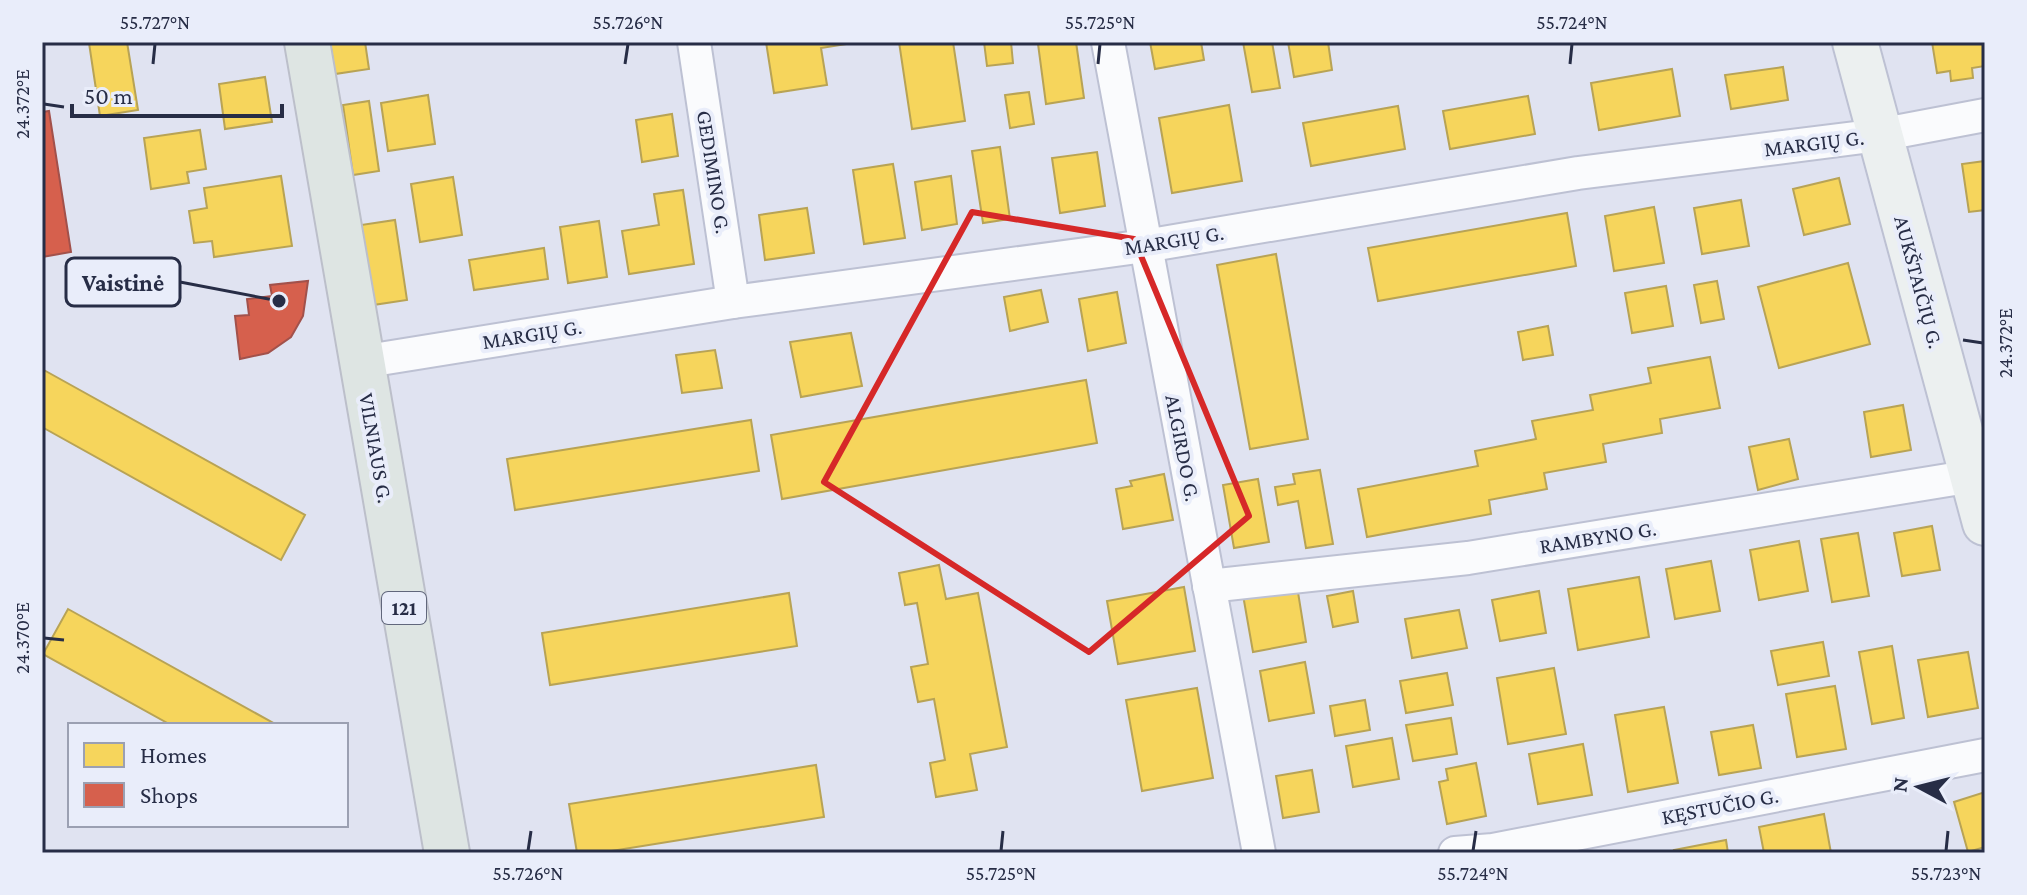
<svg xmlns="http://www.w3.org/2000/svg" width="2027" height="895" viewBox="0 0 2027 895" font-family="'Crimson Pro',serif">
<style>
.homes{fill:#f6d55c;stroke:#b8a355;stroke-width:2}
.shops{fill:#d6604d;stroke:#a2514b;stroke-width:2}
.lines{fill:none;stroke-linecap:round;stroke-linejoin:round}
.street-casing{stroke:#bdc1d3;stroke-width:36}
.secondary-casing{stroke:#bdc1d3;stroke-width:48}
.primary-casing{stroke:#bcbfca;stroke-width:48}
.street{stroke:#fafbfd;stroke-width:32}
.secondary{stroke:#ecf0f0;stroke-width:44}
.primary{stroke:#dee5e3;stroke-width:44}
.marked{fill:none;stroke:#d62828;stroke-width:6;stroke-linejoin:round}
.ticks{fill:none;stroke:#272d46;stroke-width:3}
.labels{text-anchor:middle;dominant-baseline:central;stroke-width:8;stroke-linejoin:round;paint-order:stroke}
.shield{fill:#e9edfa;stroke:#61677c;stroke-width:2}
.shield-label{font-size:20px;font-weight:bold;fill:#272d46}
.street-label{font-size:22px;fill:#272d46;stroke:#e9edfa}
.leader{fill:none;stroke:#272d46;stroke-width:3}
.callout-dot{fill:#272d46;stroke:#e9edfa;stroke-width:3}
.callout{fill:#e9edfa;stroke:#272d46;stroke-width:3}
.callout-label{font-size:24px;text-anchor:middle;font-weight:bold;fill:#272d46}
.neatline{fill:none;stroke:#272d46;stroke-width:3}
.ticks-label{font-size:20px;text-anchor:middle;fill:#272d46}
</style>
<rect width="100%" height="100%" fill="#e0e3f1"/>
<g class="homes">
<path d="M127,42L138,110L100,116L89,43Z"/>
<path d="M330,42H365L369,69L335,74Z"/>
<path d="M766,42H859L821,48L827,85L774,93Z"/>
<path d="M899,42H953L965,121L912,129Z"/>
<path d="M984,42H1011L1013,63L987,66Z"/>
<path d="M1076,42L1084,98L1046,104L1038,44Z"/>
<path d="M1150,42H1201L1204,60L1155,69Z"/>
<path d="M1243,42H1272L1280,88L1252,92Z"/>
<path d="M1288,42H1328L1332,70L1294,77Z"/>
<path d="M1932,42H1985V66L1972,68L1973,78L1951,81L1950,71L1937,73Z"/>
<path d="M1783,67L1788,100L1731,109L1725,75Z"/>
<path d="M1672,69L1680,116L1599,130L1591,83Z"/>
<path d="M265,77L272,122L225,129L219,84Z"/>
<path d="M1029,92L1034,124L1010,128L1005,95Z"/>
<path d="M428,95L435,144L388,151L381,103Z"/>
<path d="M1528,96L1535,134L1450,149L1443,111Z"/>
<path d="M369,101L379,171L353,175L343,105Z"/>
<path d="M1229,105L1242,181L1172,193L1159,118Z"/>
<path d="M1398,106L1405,149L1311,166L1303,123Z"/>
<path d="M672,114L678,156L642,162L636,120Z"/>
<path d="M200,130L206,169L187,172L189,183L151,189L144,138Z"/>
<path d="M1000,147L1010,219L983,223L972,151Z"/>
<path d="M1097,152L1105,206L1060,213L1052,158Z"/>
<path d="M1985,161V210L1969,212L1962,164Z"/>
<path d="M893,164L905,238L864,244L853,170Z"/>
<path d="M281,176L292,246L214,257L212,241L194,243L189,211L207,208L204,188Z"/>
<path d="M951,176L957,224L922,230L915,182Z"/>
<path d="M453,177L462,235L420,242L411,184Z"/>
<path d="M1839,178L1850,224L1804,235L1793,189Z"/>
<path d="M683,190L694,264L629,274L622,231L659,225L654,194Z"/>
<path d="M1741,200L1749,246L1702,254L1694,208Z"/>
<path d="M1654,207L1664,263L1614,271L1605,216Z"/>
<path d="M807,208L814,253L765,260L759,215Z"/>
<path d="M1567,213L1576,266L1378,301L1368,248Z"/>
<path d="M395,220L407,300L373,305L361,225Z"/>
<path d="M599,221L607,277L568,283L560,227Z"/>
<path d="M544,248L548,279L474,290L469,260Z"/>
<path d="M1276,254L1308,439L1250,449L1217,265Z"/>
<path d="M1848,263L1870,344L1779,368L1758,287Z"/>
<path d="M1717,281L1724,319L1701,323L1694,285Z"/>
<path d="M1666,286L1673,326L1632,333L1625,293Z"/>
<path d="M1041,290L1048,322L1010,331L1004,297Z"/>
<path d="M1117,292L1126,343L1088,351L1079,299Z"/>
<path d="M1548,326L1553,355L1523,360L1518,332Z"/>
<path d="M851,333L862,386L801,397L790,342Z"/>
<path d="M715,350L722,388L682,393L676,355Z"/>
<path d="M1710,357L1720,408L1660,419L1662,433L1603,444L1606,462L1544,473L1547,489L1489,500L1491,514L1367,537L1358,489L1478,466L1475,451L1536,439L1532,421L1593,410L1590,395L1651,383L1648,368Z"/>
<path d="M42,369L305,515L281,560L42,427Z"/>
<path d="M1086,380L1097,443L782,499L771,435Z"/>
<path d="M1903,405L1911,450L1871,457L1864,412Z"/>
<path d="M751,420L759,471L515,510L507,459Z"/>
<path d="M1789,439L1798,479L1758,490L1749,447Z"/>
<path d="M1320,470L1333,544L1306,548L1298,501L1278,505L1275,487L1295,484L1293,474Z"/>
<path d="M1164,474L1173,520L1123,529L1116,489L1132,486L1130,481Z"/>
<path d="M1258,479L1269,542L1234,548L1223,485Z"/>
<path d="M1932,526L1940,570L1902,576L1894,533Z"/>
<path d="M1858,533L1869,596L1832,602L1821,539Z"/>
<path d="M1799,541L1808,591L1759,600L1750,550Z"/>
<path d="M1711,561L1720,611L1675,619L1666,569Z"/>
<path d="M939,565L946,599L978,593L1007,747L970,754L977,790L936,797L930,763L945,760L934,699L918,702L911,667L928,664L917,603L905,605L899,573Z"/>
<path d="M1639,577L1649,637L1578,650L1568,589Z"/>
<path d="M1297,586L1306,642L1253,652L1243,595Z"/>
<path d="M1184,587L1195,651L1118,664L1107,601Z"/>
<path d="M1353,591L1358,622L1333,627L1327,596Z"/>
<path d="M1539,591L1546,633L1500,641L1492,600Z"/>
<path d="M789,593L797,646L550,685L542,633Z"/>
<path d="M68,609L277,725H171L43,654Z"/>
<path d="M1459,610L1467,648L1412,658L1405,619Z"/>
<path d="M1823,642L1829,676L1778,685L1771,651Z"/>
<path d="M1892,646L1904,718L1872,724L1859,652Z"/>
<path d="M1968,652L1978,708L1928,717L1918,660Z"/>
<path d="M1305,662L1314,713L1269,721L1260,671Z"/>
<path d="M1554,668L1566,734L1508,744L1497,678Z"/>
<path d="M1447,673L1453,705L1406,713L1400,681Z"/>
<path d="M1835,686L1846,749L1797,757L1786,694Z"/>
<path d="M1197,688L1213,778L1142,791L1126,700Z"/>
<path d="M1365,700L1370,730L1335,736L1330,706Z"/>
<path d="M1664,707L1678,783L1628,792L1615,715Z"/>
<path d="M1451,718L1457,754L1413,761L1406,725Z"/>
<path d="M1753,725L1761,768L1719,775L1711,732Z"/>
<path d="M1392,738L1399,779L1353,787L1346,746Z"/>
<path d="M1583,744L1592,795L1538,804L1529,754Z"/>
<path d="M1476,763L1486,816L1447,824L1439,782L1448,780L1446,769Z"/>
<path d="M816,765L824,817L599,853H577L569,804Z"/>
<path d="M1312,770L1319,812L1283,818L1276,776Z"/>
<path d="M1985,792V847L1968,852L1954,802Z"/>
<path d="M1824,814L1831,853H1764L1759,827Z"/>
<path d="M1726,840L1728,853H1675L1674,850Z"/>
</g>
<g class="shops">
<path d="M49,111L71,252L42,257V112Z"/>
<path d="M308,281L303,316L291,337L268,353L240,359L235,316L249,315L247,299L272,296L270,285Z"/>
</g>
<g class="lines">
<g class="street-casing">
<g id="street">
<path d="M694,42L733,302"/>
<path d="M1108,42L1259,853"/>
<path d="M361,362L733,302L1145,246L1578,173L1879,135L1985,115"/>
<path d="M1209,586L1468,558L1985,474"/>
<path d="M1455,853L1493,850L1985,755"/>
</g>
</g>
<g class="secondary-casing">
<path id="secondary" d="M1855,42L1985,523"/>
</g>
<g class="primary-casing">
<path id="primary" d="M307,42L447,853"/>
</g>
<use href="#street" class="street"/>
<use href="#secondary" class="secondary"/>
<use href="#primary" class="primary"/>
</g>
<path class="marked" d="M972,212L1134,239L1249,516L1089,652L824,482Z"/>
<path class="ticks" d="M153,64L155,44M625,64L628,44M1098,64L1100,44M1570,64L1572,44M44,104L64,107M1963,340L1983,343M44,638L64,640M528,851L531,831M1001,851L1003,831M1473,851L1476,831M1946,851L1948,831"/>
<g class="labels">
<rect class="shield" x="382" y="592" width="44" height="32" rx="6"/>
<g class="shield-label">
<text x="404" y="608">121</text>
</g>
<g class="street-label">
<text transform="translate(1814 143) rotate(-7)">MARGIŲ G.</text>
<text transform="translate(714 172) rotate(81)">GEDIMINO G.</text>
<text transform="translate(1174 240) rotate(-9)">MARGIŲ G.</text>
<text transform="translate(1919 282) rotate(75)">AUKŠTAIČIŲ G.</text>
<text transform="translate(532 334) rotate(-9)">MARGIŲ G.</text>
<text transform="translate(376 448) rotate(80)">VILNIAUS G.</text>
<text transform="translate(1183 448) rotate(79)">ALGIRDO G.</text>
<text transform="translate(1598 537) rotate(-9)">RAMBYNO G.</text>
<text transform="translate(1720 806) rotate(-11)">KĘSTUČIO G.</text>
</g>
</g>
<path class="leader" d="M279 301L180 282"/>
<circle class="callout-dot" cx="279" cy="301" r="8"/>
<rect class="callout" x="66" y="258" width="114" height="48" rx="8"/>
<g class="callout-label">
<text x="123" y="291">Vaistinė</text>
</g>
<rect width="2027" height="895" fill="none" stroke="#e9edfa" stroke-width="88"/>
<rect x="68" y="723" width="280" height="104" fill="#e9edfa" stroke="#9ba0b2" stroke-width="2"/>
<rect x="84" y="743" width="40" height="24" fill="#f6d55c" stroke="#9ba0b2" stroke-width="2"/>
<text x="140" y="763" font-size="24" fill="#272d46">Homes</text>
<rect x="84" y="783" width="40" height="24" fill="#d6604d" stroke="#9ba0b2" stroke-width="2"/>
<text x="140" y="803" font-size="24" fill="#272d46">Shops</text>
<g transform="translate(1919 787) rotate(277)" stroke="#e9edfa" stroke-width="6" paint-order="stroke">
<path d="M0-6L14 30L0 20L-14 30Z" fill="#272d46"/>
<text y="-12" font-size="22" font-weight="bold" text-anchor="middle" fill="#272d46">N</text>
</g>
<path d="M72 104v12h210v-12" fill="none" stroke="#272d46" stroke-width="4"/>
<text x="84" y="104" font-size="24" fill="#272d46" stroke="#e9edfa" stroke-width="6" paint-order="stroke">50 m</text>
<rect x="44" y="44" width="1939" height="807" class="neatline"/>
<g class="ticks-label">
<text x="155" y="29">55.727°N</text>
<text x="628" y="29">55.726°N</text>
<text x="1100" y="29">55.725°N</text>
<text x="1572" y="29">55.724°N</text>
<text transform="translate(22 104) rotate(-90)" y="7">24.372°E</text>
<text transform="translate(2005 343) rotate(-90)" y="7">24.372°E</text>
<text transform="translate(22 638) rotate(-90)" y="7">24.370°E</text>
<text x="528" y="880">55.726°N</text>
<text x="1001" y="880">55.725°N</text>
<text x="1473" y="880">55.724°N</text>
<text x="1946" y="880">55.723°N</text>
</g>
</svg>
